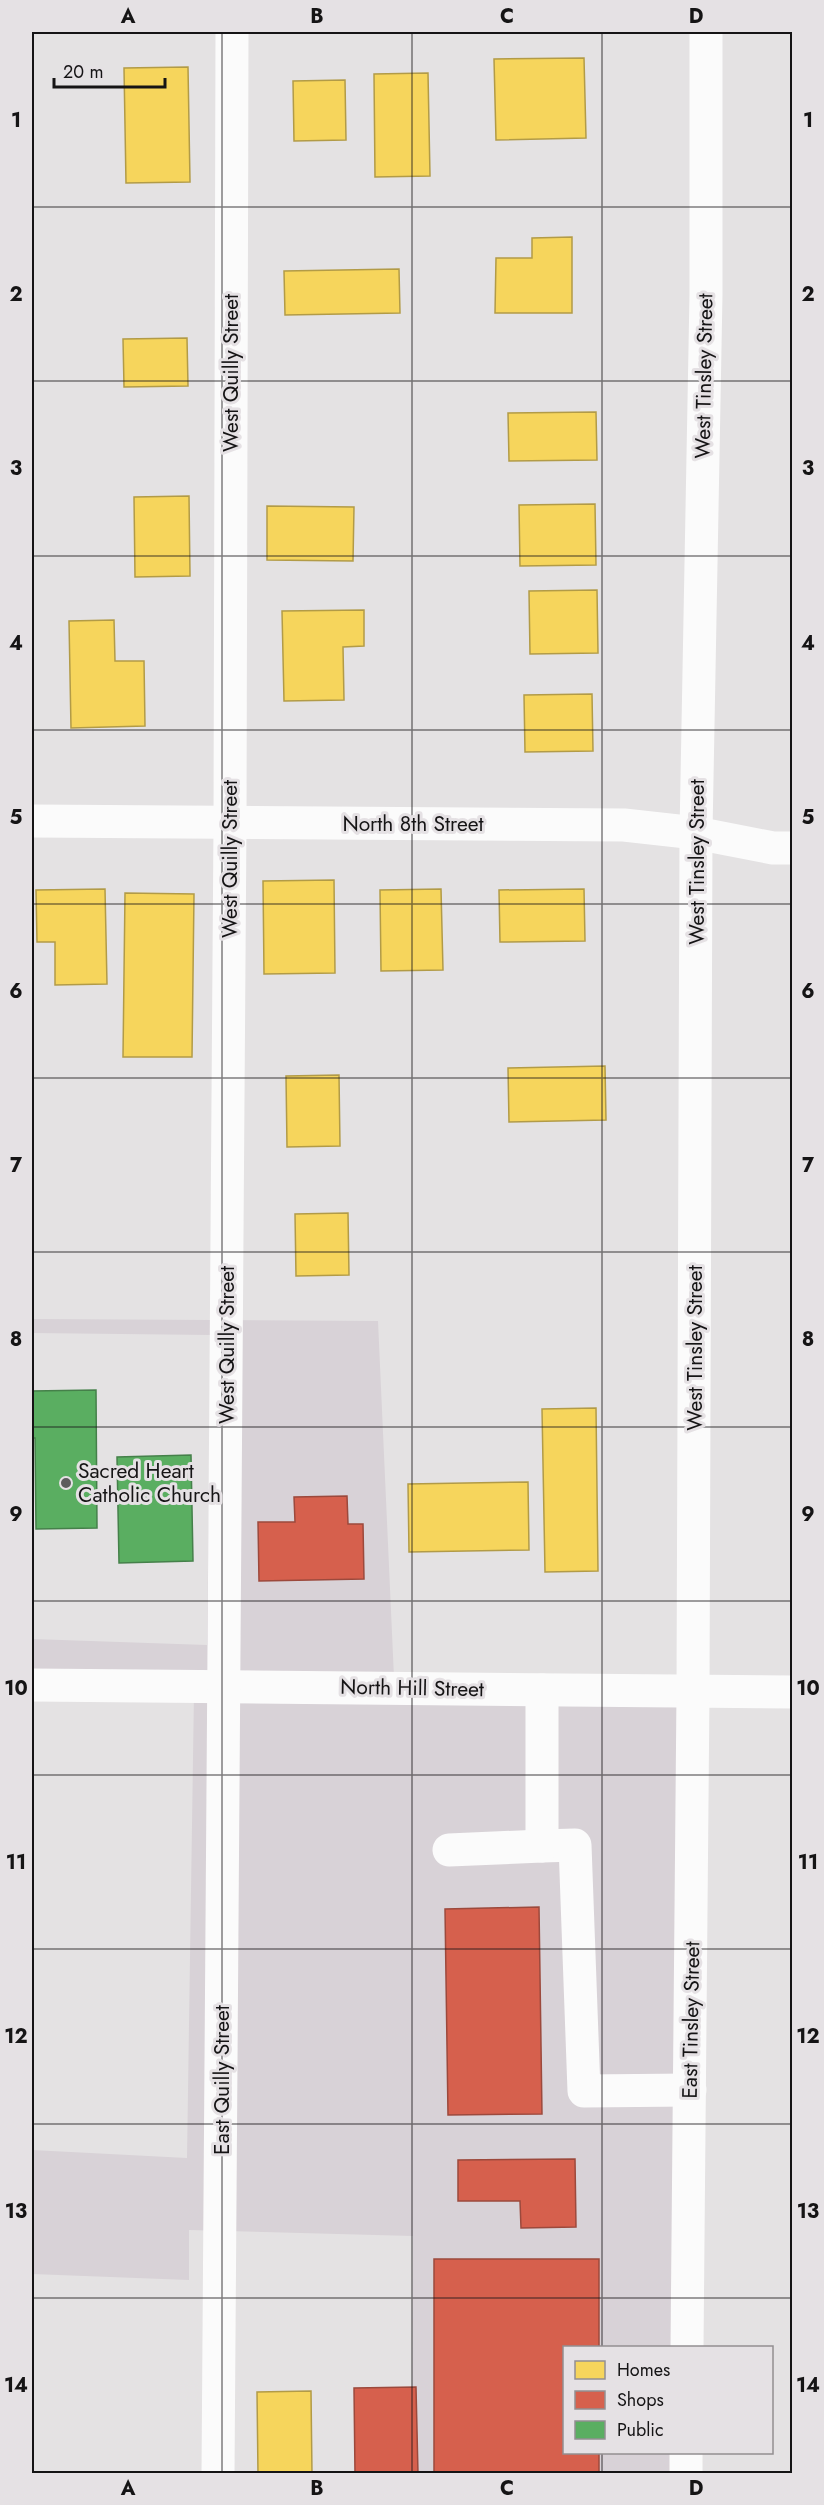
<svg xmlns="http://www.w3.org/2000/svg" width="824" height="2505" viewBox="0 0 824 2505" font-family="Jost,sans-serif">
<style>
.built{fill:#d8d2d7}
.homes{fill:#f6d55c;stroke:#b29b47;stroke-width:1.5}
.shops{fill:#d6604d;stroke:#9c493c;stroke-width:1.5}
.public{fill:#5aae61;stroke:#45804a;stroke-width:1.5}
.lines{fill:none;stroke-linecap:round;stroke-linejoin:round}
.minor{stroke:#fbfbfb;stroke-width:33}
.grid{fill:none;stroke:#151415;stroke-width:1.5;stroke-opacity:0.55}
.poi-dot{fill:#5d5c5d;stroke:#e5e1e4;stroke-width:2}
.labels{text-anchor:middle;dominant-baseline:central;stroke-width:6;stroke-linejoin:round;paint-order:stroke}
.street-label{font-size:21px;fill:#151415;stroke:#e5e1e4}
.poi-label{font-size:21px;fill:#151415;stroke:#e5e1e4;text-anchor:start}
.neatline{fill:none;stroke:#151415;stroke-width:2}
.grid-label{font-size:20px;text-anchor:middle;font-weight:bold;fill:#151415}
</style>
<rect width="100%" height="100%" fill="#e4e2e3"/>
<path class="built" d="M32,1319L378,1321L395,1700L684,1698L680,2347L564,2348V2452L680,2453V2473H412L413,2236L189,2230V2280L32,2274V2150L187,2158L194,1692L32,1684V1639L207,1645L211,1335L32,1333Z"/>
<g class="homes">
<path d="M584,58L586,138L496,140L494,59Z"/>
<path d="M188,67L190,182L126,183L124,68Z"/>
<path d="M428,73L430,176L375,177L374,74Z"/>
<path d="M345,80L346,140L294,141L293,81Z"/>
<path d="M572,237V313H495L496,258H532V238Z"/>
<path d="M399,269L400,313L285,315L284,271Z"/>
<path d="M187,338L188,386L124,387L123,339Z"/>
<path d="M596,412L597,460L509,461L508,413Z"/>
<path d="M189,496L190,576L135,577L134,497Z"/>
<path d="M595,504L596,565L520,566L519,505Z"/>
<path d="M267,506L354,507L353,561L267,560Z"/>
<path d="M597,590L598,653L530,654L529,591Z"/>
<path d="M364,610V646L343,647L344,700L284,701L282,611Z"/>
<path d="M114,620L115,661H144L145,726L71,728L69,621Z"/>
<path d="M592,694L593,751L525,752L524,695Z"/>
<path d="M334,880L335,973L264,974L263,881Z"/>
<path d="M105,889L107,984L55,985V942H37L36,890Z"/>
<path d="M441,889L443,970L381,971L380,890Z"/>
<path d="M584,889L585,941L500,942L499,890Z"/>
<path d="M125,893L194,894L192,1057H123Z"/>
<path d="M605,1066L606,1120L509,1122L508,1068Z"/>
<path d="M339,1075L340,1146L287,1147L286,1076Z"/>
<path d="M348,1213L349,1275L296,1276L295,1214Z"/>
<path d="M596,1408L598,1571L545,1572L542,1409Z"/>
<path d="M528,1482L529,1550L409,1552L408,1484Z"/>
<path d="M791,2356H792V2408Z"/>
<path d="M311,2391L312,2474H258L257,2392Z"/>
</g>
<g class="shops">
<path d="M347,1496L348,1524H363L364,1579L259,1581L258,1522H295L294,1497Z"/>
<path d="M539,1907L542,2114L448,2115L445,1909Z"/>
<path d="M575,2159L576,2227L521,2228L520,2201H458V2160Z"/>
<path d="M434,2259H599V2348H564V2452H599V2474H434Z"/>
<path d="M416,2387L418,2474H355L354,2388Z"/>
</g>
<g class="public">
<path d="M96,1390L97,1528L36,1529L35,1438H32V1391Z"/>
<path d="M191,1455L193,1561L119,1563L117,1457Z"/>
</g>
<g class="lines">
<g class="minor">
<path d="M32,821L624,825L696,833L773,848H792"/>
<path d="M32,1685L792,1692"/>
<path d="M542,1690V1846L575,1845L584,2091L690,2090"/>
<path d="M449,1850L542,1846"/>
<path d="M687,2348L693,1692L696,833L706,294V32"/>
<path d="M218,2474L230,823L232,32"/>
<path d="M686,2474V2452"/>
</g>
</g>
<path class="grid" d="M222,32V2474M412,32V2474M602,32V2348M32,207H792M32,381H792M32,556H792M32,730H792M32,904H792M32,1078H792M32,1252H792M32,1427H792M32,1601H792M32,1775H792M32,1949H792M32,2124H792M32,2298H792M602,2452V2474"/>
<circle class="poi-dot" cx="66" cy="1483" r="6"/>
<g class="labels">
<g class="street-label">
<text transform="translate(231 373) rotate(-90)">West Quilly Street</text>
<text transform="translate(704 376) rotate(-89)">West Tinsley Street</text>
<text x="413" y="824">North 8th Street</text>
<text transform="translate(230 859) rotate(-90)">West Quilly Street</text>
<text transform="translate(697 862) rotate(-90)">West Tinsley Street</text>
<text transform="translate(227 1345) rotate(-90)">West Quilly Street</text>
<text transform="translate(695 1348) rotate(-90)">West Tinsley Street</text>
<text transform="translate(412 1688) rotate(1)">North Hill Street</text>
<text transform="translate(691 2020) rotate(-89)">East Tinsley Street</text>
<text transform="translate(222 2080) rotate(-90)">East Quilly Street</text>
</g>
<g class="poi-label">
<text x="78" y="1471">Sacred Heart<tspan x="78" dy="24">Catholic Church</tspan></text>
</g>
</g>
<rect width="824" height="2505" fill="none" stroke="#e5e1e4" stroke-width="66"/>
<rect x="563" y="2346" width="210" height="108" fill="#e5e1e4" stroke="#928f91" stroke-width="1.5"/>
<rect x="575" y="2361" width="30" height="18" fill="#f6d55c" stroke="#928f91" stroke-width="1.5"/>
<text x="617" y="2376" font-size="18" fill="#151415">Homes</text>
<rect x="575" y="2391" width="30" height="18" fill="#d6604d" stroke="#928f91" stroke-width="1.5"/>
<text x="617" y="2406" font-size="18" fill="#151415">Shops</text>
<rect x="575" y="2421" width="30" height="18" fill="#5aae61" stroke="#928f91" stroke-width="1.5"/>
<text x="617" y="2436" font-size="18" fill="#151415">Public</text>
<path d="M54 78v9h111v-9" fill="none" stroke="#151415" stroke-width="3"/>
<text x="63" y="78" font-size="18" fill="#151415" stroke="#e5e1e4" stroke-width="4.5" paint-order="stroke">20 m</text>
<rect x="33" y="33" width="758" height="2439" class="neatline"/>
<g class="grid-label">
<text x="128" y="23">A</text>
<text x="317" y="23">B</text>
<text x="507" y="23">C</text>
<text x="696" y="23">D</text>
<text x="16" y="127">1</text>
<text x="808" y="127">1</text>
<text x="16" y="301">2</text>
<text x="808" y="301">2</text>
<text x="16" y="475">3</text>
<text x="808" y="475">3</text>
<text x="16" y="650">4</text>
<text x="808" y="650">4</text>
<text x="16" y="824">5</text>
<text x="808" y="824">5</text>
<text x="16" y="998">6</text>
<text x="808" y="998">6</text>
<text x="16" y="1172">7</text>
<text x="808" y="1172">7</text>
<text x="16" y="1346">8</text>
<text x="808" y="1346">8</text>
<text x="16" y="1521">9</text>
<text x="808" y="1521">9</text>
<text x="16" y="1695">10</text>
<text x="808" y="1695">10</text>
<text x="16" y="1869">11</text>
<text x="808" y="1869">11</text>
<text x="16" y="2043">12</text>
<text x="808" y="2043">12</text>
<text x="16" y="2218">13</text>
<text x="808" y="2218">13</text>
<text x="16" y="2392">14</text>
<text x="808" y="2392">14</text>
<text x="128" y="2495">A</text>
<text x="317" y="2495">B</text>
<text x="507" y="2495">C</text>
<text x="696" y="2495">D</text>
</g>
</svg>
